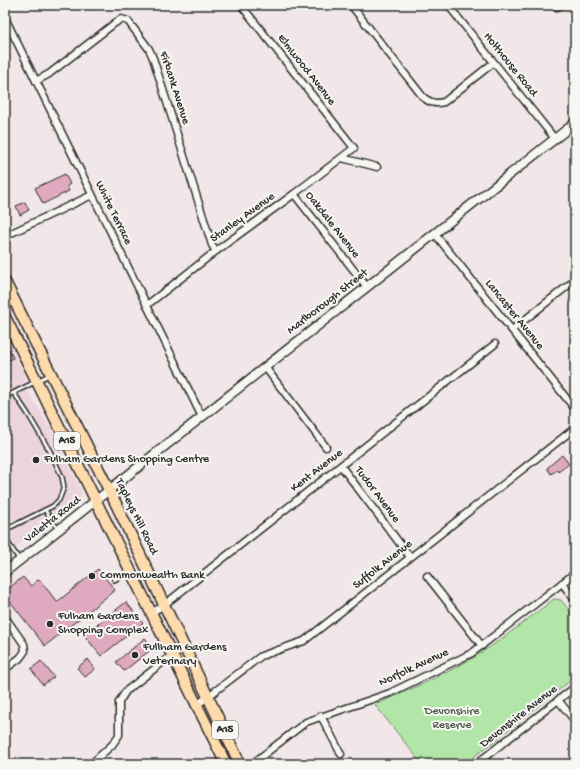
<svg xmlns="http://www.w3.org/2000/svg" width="580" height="769" viewBox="0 0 580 769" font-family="'Gochi Hand',sans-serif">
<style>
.built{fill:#ecd4dc}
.green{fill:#b2e6a8;stroke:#6e886a}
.building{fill:#dfa9bf;stroke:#2b2b2b}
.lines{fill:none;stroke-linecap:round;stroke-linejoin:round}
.service-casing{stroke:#2b2b2b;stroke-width:6}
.minor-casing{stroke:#2b2b2b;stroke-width:9}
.tertiary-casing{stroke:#2b2b2b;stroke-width:11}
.primary-casing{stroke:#2b2b2b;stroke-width:13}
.service{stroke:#f6f6f2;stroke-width:3}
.minor{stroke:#f6f6f2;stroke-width:6}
.tertiary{stroke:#f6f6f2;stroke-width:8}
.primary{stroke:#fedbac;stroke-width:10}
.poi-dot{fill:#2b2b2b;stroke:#f6f6f2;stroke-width:1.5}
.labels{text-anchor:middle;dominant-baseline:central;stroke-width:4;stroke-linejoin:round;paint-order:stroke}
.shield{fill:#f6f6f2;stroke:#686867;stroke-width:1}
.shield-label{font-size:11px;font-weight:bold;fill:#2b2b2b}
.street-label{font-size:12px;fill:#2b2b2b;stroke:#f6f6f2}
.poi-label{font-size:12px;fill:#2b2b2b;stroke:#f6f6f2;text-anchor:start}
.park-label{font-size:12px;fill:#4d5a4a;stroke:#f6f6f2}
</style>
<rect width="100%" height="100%" fill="#f1e7e8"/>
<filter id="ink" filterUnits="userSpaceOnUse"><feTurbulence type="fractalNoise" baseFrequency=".025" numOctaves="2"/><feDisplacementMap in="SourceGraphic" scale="8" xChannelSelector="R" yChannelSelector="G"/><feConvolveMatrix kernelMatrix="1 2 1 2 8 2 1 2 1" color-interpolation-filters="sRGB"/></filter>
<g filter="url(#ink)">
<path class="built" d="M5,334L23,371L29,393L51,429L81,491L80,501L5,554Z"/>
<path class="green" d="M554,599L561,600L575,618V677L465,764H422L375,705C414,688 454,671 490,647C512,632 533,615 554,599Z"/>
<g class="building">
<path d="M65,174L70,184L67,186L69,191L43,204L35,188Z"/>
<path d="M25,202L29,210L20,215L16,206Z"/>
<path d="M5,341L13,358L5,362Z"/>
<path d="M562,455L569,464L558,472L557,470L551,474L547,468Z"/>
<path d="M98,569L115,590L45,646L5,595V591L23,577L31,586L39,579L57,602Z"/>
<path d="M126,602L143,623L101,656L84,635Z"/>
<path d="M145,638L153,648L124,671L116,662Z"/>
<path d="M88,659L95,669L85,677L77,668Z"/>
<path d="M41,661L54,677L43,685L31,669Z"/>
</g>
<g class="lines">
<g class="service-casing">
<g id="service">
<path d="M5,397L49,375"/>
<path d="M45,510L58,529"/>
<path d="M5,530L53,506L59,500L64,487L62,477L51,453L28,414L14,393"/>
<path d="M5,536L10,546L19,559"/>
<path d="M114,580L130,572"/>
</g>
</g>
<g class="minor-casing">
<g id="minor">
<path d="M351,5L423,97C430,103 435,104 444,102L493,63"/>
<path d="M448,5L555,139"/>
<path d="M552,5L557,7L561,5"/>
<path d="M5,18L202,417"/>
<path d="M36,81L49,74L115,23L121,19L128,21L149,49L153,58L212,245L216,251"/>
<path d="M342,158L377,167"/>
<path d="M294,194L367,287"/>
<path d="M435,234L575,409"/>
<path d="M5,236L92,195"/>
<path d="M147,305L216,251L294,194L354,148L241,5"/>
<path d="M512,330L575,280"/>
<path d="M265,367L326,447"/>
<path d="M341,466L410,557"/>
<path d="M427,576L482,646"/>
<path d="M562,583L575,600"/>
<path d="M151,613L164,605L495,344"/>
<path d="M5,617L24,644L25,651L20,658L5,669"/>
<path d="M558,700L575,721"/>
<path d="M197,705L261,656L304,641L575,428"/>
<path d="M321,716L341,754"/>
<path d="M91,764L112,745L119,735V702L126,691L172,655L185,647"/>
<path d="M252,764L306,722L390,693L472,653L575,573"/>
<path d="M476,764L575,687"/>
</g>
</g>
<g class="tertiary-casing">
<path id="tertiary" d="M5,572L575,123"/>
</g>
<g class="primary-casing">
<g id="primary">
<path d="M5,282L116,504L240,764"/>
<path d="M5,317L226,764"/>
</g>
</g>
<use href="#service" class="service"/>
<use href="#minor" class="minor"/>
<use href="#tertiary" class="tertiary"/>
<use href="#primary" class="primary"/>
</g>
</g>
<g class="poi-dot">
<circle cx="36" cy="460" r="4"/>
<circle cx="92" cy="576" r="4"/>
<circle cx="50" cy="624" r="4"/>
<circle cx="135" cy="655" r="4"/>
</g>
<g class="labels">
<g class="shield">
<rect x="54" y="432" width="26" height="18" rx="3"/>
<rect x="212" y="721" width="26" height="18" rx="3"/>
</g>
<g class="shield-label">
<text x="67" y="441">A15</text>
<text x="225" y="730">A15</text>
</g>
<g class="street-label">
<text transform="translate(510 65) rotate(51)">Holthouse Road</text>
<text transform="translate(306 70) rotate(52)">Elmwood Avenue</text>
<text transform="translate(174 88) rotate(72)">Firbank Avenue</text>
<text transform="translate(113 213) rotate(64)">White Terrace</text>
<text transform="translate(243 218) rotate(-36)">Stanley Avenue</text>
<text transform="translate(332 225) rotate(52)">Oakdale Avenue</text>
<text transform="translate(328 302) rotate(-38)">Marlborough Street</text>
<text transform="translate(514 315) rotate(51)">Lancaster Avenue</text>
<text transform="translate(317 471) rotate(-38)">Kent Avenue</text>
<text transform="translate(377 495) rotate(53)">Tudor Avenue</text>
<text transform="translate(136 517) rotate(64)">Tapleys Hill Road</text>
<text transform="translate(53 520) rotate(-38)">Valetta Road</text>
<text transform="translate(383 565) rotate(-38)">Suffolk Avenue</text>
<text transform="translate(414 668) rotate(-25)">Norfolk Avenue</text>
<text transform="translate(519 717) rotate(-38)">Devonshire Avenue</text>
</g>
<g class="poi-label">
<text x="44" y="460">Fulham Gardens Shopping Centre</text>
<text x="100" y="576">Commonwealth Bank</text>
<text x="58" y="617">Fulham Gardens<tspan x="58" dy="14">Shopping Complex</tspan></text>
<text x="143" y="648">Fullham Gardens<tspan x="143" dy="14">Veterinary</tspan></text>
</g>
<g class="park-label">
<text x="452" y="712">Devonshire<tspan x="452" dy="14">Reserve</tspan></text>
</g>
</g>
<rect width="580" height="769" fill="none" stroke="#f6f6f2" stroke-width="20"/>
<rect x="10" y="10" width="560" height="749" fill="none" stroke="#2b2b2b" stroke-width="1.5" filter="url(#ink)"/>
</svg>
